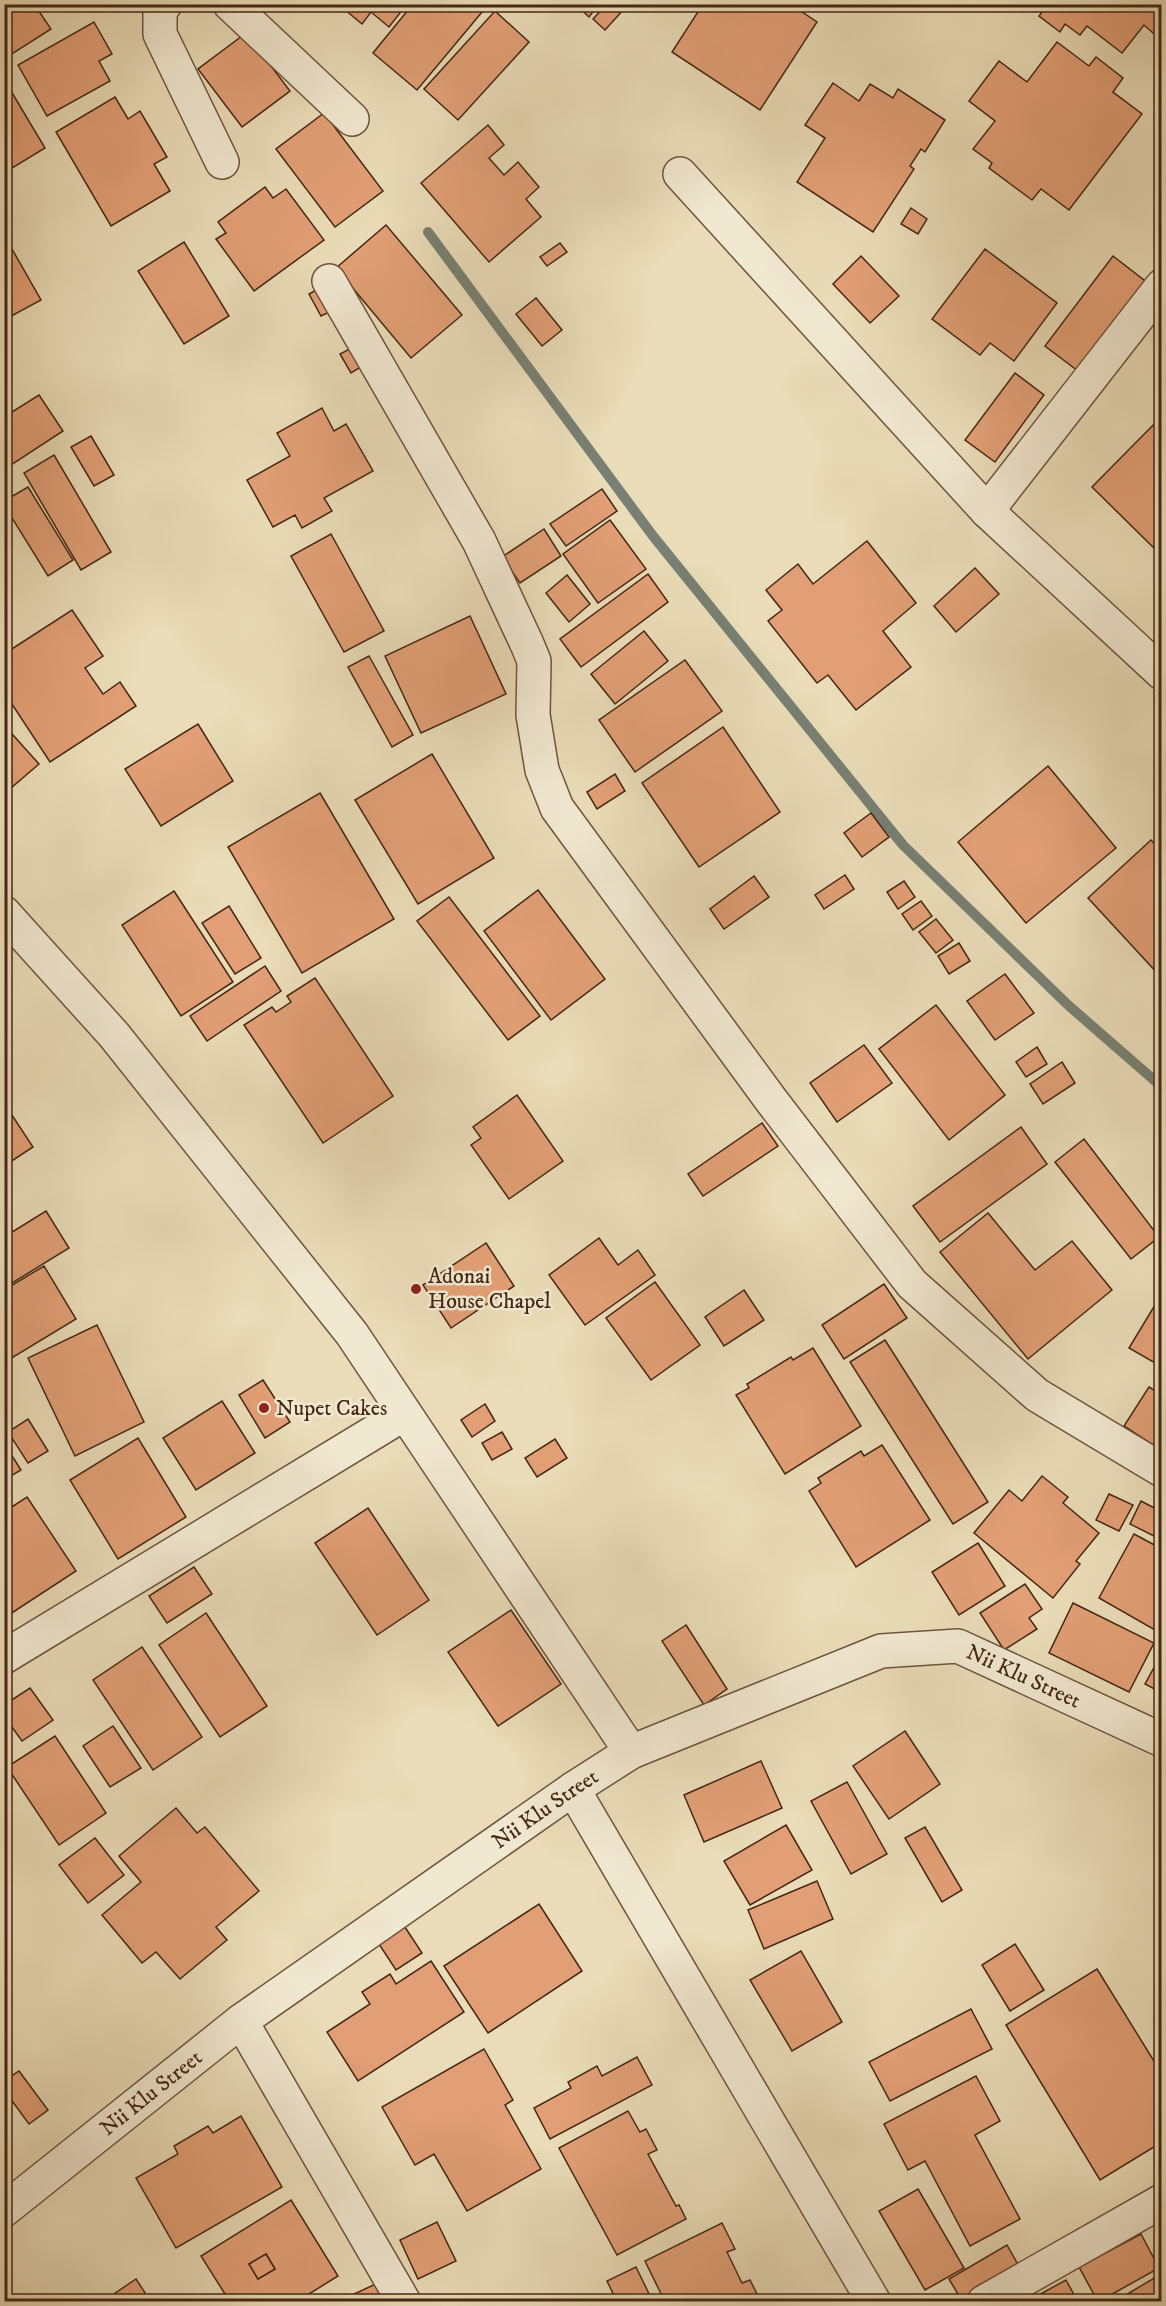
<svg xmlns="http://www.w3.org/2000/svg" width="1166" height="2306" viewBox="0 0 1166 2306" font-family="'IM FELL DW Pica',serif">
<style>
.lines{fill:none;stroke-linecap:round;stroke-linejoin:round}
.stream{stroke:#778073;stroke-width:10}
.building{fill:#e29f75;stroke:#452714;stroke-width:1.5;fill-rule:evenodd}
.minor-casing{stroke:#6e543d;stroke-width:36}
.minor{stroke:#f1e8d1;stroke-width:33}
.poi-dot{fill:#8f2418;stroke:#f1e8d1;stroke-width:2}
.labels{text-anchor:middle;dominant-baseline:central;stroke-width:5;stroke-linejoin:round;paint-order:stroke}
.poi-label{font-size:22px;fill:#452714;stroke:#f1e8d1;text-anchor:start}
.street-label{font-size:22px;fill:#452714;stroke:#f1e8d1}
</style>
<rect width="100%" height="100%" fill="#eadcb8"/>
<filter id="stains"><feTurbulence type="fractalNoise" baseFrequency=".00333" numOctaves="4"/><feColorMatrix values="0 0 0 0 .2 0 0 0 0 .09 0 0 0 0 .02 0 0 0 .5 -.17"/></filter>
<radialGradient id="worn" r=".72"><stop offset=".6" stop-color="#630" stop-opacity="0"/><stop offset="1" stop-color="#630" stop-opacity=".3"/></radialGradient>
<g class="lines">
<path class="stream" d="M428,232L653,536L903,845L1068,1005L1162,1087"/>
</g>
<g class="building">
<path d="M4,4H40L36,7L51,29L4,59Z"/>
<path d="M338,4H407L389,27L371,12L362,24Z"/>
<path d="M413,4H473L482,12L417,90L373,53Z"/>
<path d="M575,4H599L589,17Z"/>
<path d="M607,4H619L624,9L605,30L593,19Z"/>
<path d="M703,4H790L817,22L760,110L672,52Z"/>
<path d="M1048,4H1161L1162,22L1153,33L1144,25L1122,53L1087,26L1080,35L1065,24L1060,32L1039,16Z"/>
<path d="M495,11L529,42L458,120L424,89Z"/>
<path d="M94,22L112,54L99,61L110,81L47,116L18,65Z"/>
<path d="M246,33L290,91L242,127L198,69Z"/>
<path d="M1057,42L1089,66L1096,57L1123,78L1113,92L1142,114L1069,210L1041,189L1032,200L989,168L992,163L973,149L995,121L969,101L999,61L1027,82Z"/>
<path d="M833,83L859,101L870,84L893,98L898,89L945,120L925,152L921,149L910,166L914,169L873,232L797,182L825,138L805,125Z"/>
<path d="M8,86L45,148L4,173V88Z"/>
<path d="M115,97L128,119L140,111L167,157L154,164L170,191L111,226L56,132Z"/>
<path d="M324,113L383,191L335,227L276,149Z"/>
<path d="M488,125L504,145L489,158L504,175L518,162L539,187L526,199L541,217L489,262L421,183Z"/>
<path d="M265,187L273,198L286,189L324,240L254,291L216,239L226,233L218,222Z"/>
<path d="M911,208L927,219L918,234L901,224Z"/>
<path d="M386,225L462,315L411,358L336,268Z"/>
<path d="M4,235L41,300L4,320Z"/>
<path d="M184,242L229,316L184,344L138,271Z"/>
<path d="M560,243L567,252L547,266L540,257Z"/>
<path d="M985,249L1057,303L1014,361L990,343L980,355L932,319Z"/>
<path d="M861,256L899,296L870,323L833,284Z"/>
<path d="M1113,256L1149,284L1082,374L1045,346Z"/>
<path d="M325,285L338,308L321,316L309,294Z"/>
<path d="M536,298L562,330L542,346L516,314Z"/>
<path d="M359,344L369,362L351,373L340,354Z"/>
<path d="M1015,373L1044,395L995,462L965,440Z"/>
<path d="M39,395L63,431L11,465L4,455V417Z"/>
<path d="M322,408L334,431L346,424L373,471L324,498L332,511L302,528L295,515L273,527L247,480L290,456L277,433Z"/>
<path d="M1162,416V556L1092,487Z"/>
<path d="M91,436L114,475L94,486L71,447Z"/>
<path d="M54,455L111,552L81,570L24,473Z"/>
<path d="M28,487L73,560L48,576L4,505V501Z"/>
<path d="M602,489L617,511L566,546L550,524Z"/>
<path d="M610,520L646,569L598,603L563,554Z"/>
<path d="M544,529L561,556L520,583L502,557Z"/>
<path d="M331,534L384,631L344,652L291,556Z"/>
<path d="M867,541L916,603L883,631L911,667L856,710L828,675L817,683L768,621L782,610L766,590L798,564L813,584Z"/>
<path d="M975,568L999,594L956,632L934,606Z"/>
<path d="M648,574L668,602L581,667L560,639Z"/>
<path d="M567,575L590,604L569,622L546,593Z"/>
<path d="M72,610L103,656L85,668L103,694L120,682L136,706L50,762L4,692V654Z"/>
<path d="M470,616L506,694L421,733L385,656Z"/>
<path d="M644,631L668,661L615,704L591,674Z"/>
<path d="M369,656L413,735L392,747L348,667Z"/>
<path d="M685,660L722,711L635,772L599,720Z"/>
<path d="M198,724L233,781L161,826L125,769Z"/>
<path d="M4,725L39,764L4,794Z"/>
<path d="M723,727L780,812L699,867L642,783Z"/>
<path d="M432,754L494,858L418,904L355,800Z"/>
<path d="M1048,766L1116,848L1026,923L958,842Z"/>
<path d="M615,774L625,791L597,809L587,792Z"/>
<path d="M320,793L394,919L302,973L228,847Z"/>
<path d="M871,813L889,837L862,857L844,833Z"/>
<path d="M1151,840L1162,852L1160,976L1088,898Z"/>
<path d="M845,875L854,889L824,909L815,895Z"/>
<path d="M754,876L769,897L724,929L710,909Z"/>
<path d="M904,881L915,897L898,909L887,892Z"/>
<path d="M538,890L605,979L551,1020L484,931Z"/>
<path d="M174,891L233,982L181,1016L122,925Z"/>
<path d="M449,897L540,1016L508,1040L417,921Z"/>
<path d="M921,901L932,916L913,930L902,914Z"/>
<path d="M229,906L261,958L235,974L202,923Z"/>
<path d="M936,919L953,940L936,953L919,932Z"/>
<path d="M959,943L970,961L949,974L938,956Z"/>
<path d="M265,966L281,991L207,1041L190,1016Z"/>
<path d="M1005,974L1034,1013L995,1040L967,1001Z"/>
<path d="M315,978L393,1096L323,1143L244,1025L272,1007L276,1012L291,1002L287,996Z"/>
<path d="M936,1005L1005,1095L949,1140L879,1049Z"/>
<path d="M864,1045L892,1083L837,1122L810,1083Z"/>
<path d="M1037,1047L1047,1064L1026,1077L1016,1062Z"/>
<path d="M1062,1062L1075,1083L1043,1104L1030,1084Z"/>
<path d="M517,1095L563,1161L509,1199L471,1145L481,1138L473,1127Z"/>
<path d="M4,1103L33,1147L4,1166Z"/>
<path d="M762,1123L778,1146L703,1196L688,1174Z"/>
<path d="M1021,1127L1047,1164L940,1242L913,1206Z"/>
<path d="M1084,1139L1159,1237L1131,1259L1055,1162Z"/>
<path d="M46,1211L69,1248L4,1288V1237Z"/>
<path d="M988,1213L1035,1270L1072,1241L1112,1290L1028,1359L940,1252Z"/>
<path d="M599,1238L618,1265L638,1250L655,1275L585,1325L549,1275Z"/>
<path d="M486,1243L514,1286L451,1328L423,1285Z"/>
<path d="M44,1266L76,1319L10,1359L4,1349V1290Z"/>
<path d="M655,1282L700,1345L651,1380L606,1318Z"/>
<path d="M884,1284L907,1318L844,1359L822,1325Z"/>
<path d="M744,1290L764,1320L724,1346L705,1317Z"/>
<path d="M1161,1295H1162V1367L1129,1348Z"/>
<path d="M97,1325L144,1422L75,1456L28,1358Z"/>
<path d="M885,1340L988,1502L953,1524L850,1362Z"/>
<path d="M813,1348L861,1426L785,1474L736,1395L749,1388L747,1384L791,1357L793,1360Z"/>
<path d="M263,1380L290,1422L265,1438L239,1395Z"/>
<path d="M1149,1387L1162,1395V1451L1124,1426Z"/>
<path d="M222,1401L255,1453L196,1490L163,1438Z"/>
<path d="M485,1404L495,1421L472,1437L461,1420Z"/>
<path d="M28,1419L48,1451L28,1463L8,1432Z"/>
<path d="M502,1432L512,1449L492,1460L482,1443Z"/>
<path d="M138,1438L186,1517L118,1559L70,1480Z"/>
<path d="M555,1439L567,1458L537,1477L525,1458Z"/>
<path d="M4,1443L21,1470L4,1480Z"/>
<path d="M882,1445L930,1520L856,1567L809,1491L821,1483L818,1478L861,1451L864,1456Z"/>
<path d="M1042,1476L1068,1497L1063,1503L1099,1533L1076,1561L1080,1564L1053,1598L974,1533L1009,1490L1022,1501Z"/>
<path d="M1109,1494L1133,1505L1119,1531L1096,1520Z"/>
<path d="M27,1497L76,1571L4,1618V1512Z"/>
<path d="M1141,1501L1162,1512V1540L1130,1524Z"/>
<path d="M368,1508L429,1600L377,1635L315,1543Z"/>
<path d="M1134,1534L1162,1549V1634L1099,1598Z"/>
<path d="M978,1543L1005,1586L959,1615L932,1572Z"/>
<path d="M194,1567L212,1594L167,1623L149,1596Z"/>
<path d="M1025,1584L1042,1609L1029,1618L1037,1629L1004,1650L980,1613Z"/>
<path d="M1073,1603L1154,1643L1129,1692L1049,1653Z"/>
<path d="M511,1610L561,1684L498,1726L448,1652Z"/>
<path d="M206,1613L267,1706L220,1737L159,1645Z"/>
<path d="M686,1625L727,1689L704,1705L662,1641Z"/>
<path d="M142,1647L202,1737L153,1770L93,1680Z"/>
<path d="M1162,1653V1693L1145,1684Z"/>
<path d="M30,1688L53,1720L22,1741L4,1716V1705Z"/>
<path d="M113,1726L141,1768L110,1787L83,1746Z"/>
<path d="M905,1731L940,1784L889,1819L853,1766Z"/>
<path d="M55,1736L106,1813L59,1845L7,1767Z"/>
<path d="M761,1761L782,1808L704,1842L684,1795Z"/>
<path d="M847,1782L887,1854L851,1874L811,1801Z"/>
<path d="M176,1808L197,1833L205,1827L259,1891L216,1927L227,1940L180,1979L156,1952L142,1963L102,1915L141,1882L119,1856Z"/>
<path d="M786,1825L812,1870L750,1905L724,1861Z"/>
<path d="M925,1827L962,1890L942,1902L905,1838Z"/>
<path d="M95,1838L124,1875L88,1903L59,1865Z"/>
<path d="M817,1881L833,1919L764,1949L748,1910Z"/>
<path d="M539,1904L582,1971L488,2033L444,1966Z"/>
<path d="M401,1921L422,1953L396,1970L375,1938Z"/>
<path d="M1015,1944L1044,1990L1010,2011L982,1965Z"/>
<path d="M801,1951L842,2022L792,2051L750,1980Z"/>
<path d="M431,1961L464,2012L358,2081L327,2032L370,2004L362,1992L390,1974L396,1984Z"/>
<path d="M1097,1969L1162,2074V2142L1100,2180L1006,2025Z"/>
<path d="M971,2009L992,2049L890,2101L869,2062Z"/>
<path d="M484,2049L513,2100L505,2105L541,2169L467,2211L434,2154L415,2165L382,2107Z"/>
<path d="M637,2057L652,2085L550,2139L534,2108L571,2088L568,2082L597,2066L602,2076Z"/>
<path d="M19,2071L48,2110L29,2124L4,2090V2081Z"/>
<path d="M976,2076L1000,2121L975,2135L1020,2219L970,2246L925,2161L908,2170L884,2124Z"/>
<path d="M628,2111L640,2132L646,2129L657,2150L648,2154L676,2206L679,2205L686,2219L617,2255L559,2148Z"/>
<path d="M241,2116L282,2187L176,2248L136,2178L178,2154L174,2146L208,2126L213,2133Z"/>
<path d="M918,2189L964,2268L925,2290L879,2211Z"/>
<path d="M291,2200L338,2276L296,2302H230L201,2256ZM266,2254L275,2269L258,2279L249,2264Z"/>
<path d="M437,2222L456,2261L418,2279L400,2240Z"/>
<path d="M722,2223L735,2249L727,2252L742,2283L750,2280L761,2302H665L645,2261Z"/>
<path d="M1141,2234L1159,2268L1098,2302L1079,2267Z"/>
<path d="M1007,2245L1020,2268L962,2301L949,2279Z"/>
<path d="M266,2254L275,2269L258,2279L249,2264Z"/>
<path d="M636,2267L653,2302H617L607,2281Z"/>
<path d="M1156,2277L1162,2287V2302H1114Z"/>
<path d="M136,2279L151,2302H102Z"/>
<path d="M1066,2280L1078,2302H1026Z"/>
<path d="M380,2282L389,2302H337Z"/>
</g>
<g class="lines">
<g class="minor-casing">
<g id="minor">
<path d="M165,4L160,12V34L222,162"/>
<path d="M230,4L352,119"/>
<path d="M680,174L987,511L1162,673"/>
<path d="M329,281L479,541L527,644L534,661L533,715L542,770L557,808L771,1100L912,1284L1037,1395L1162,1470"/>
<path d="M987,511L1162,286"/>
<path d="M4,913L114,1035L352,1334L631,1752"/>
<path d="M4,1657L404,1414"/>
<path d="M573,1789L874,2302"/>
<path d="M241,2021L404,2302"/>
<path id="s1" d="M4,2210L241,2021L573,1789L631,1752L881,1651L958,1646L1162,1740"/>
<path d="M984,2302L1162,2201"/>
</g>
</g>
<use href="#minor" class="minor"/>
</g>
<g class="poi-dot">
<circle cx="416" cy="1289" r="6"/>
<circle cx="264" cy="1408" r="6"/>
</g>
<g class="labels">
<g class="poi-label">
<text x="428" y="1276">Adonai<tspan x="428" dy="25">House Chapel</tspan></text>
<text x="276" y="1408">Nupet Cakes</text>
</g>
<g class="street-label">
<text stroke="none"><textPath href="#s1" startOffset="1196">Nii Klu Street</textPath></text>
<text stroke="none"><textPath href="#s1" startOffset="674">Nii Klu Street</textPath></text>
<text stroke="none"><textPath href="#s1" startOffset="188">Nii Klu Street</textPath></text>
</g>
</g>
<rect width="1166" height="2306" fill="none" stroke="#eadcb8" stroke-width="24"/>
<rect x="6" y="6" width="1154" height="2294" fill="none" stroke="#452714" stroke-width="3"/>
<rect x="12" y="12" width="1142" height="2282" fill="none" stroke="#452714" stroke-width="1.5"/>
<rect width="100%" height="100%" filter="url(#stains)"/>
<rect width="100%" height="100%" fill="url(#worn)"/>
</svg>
